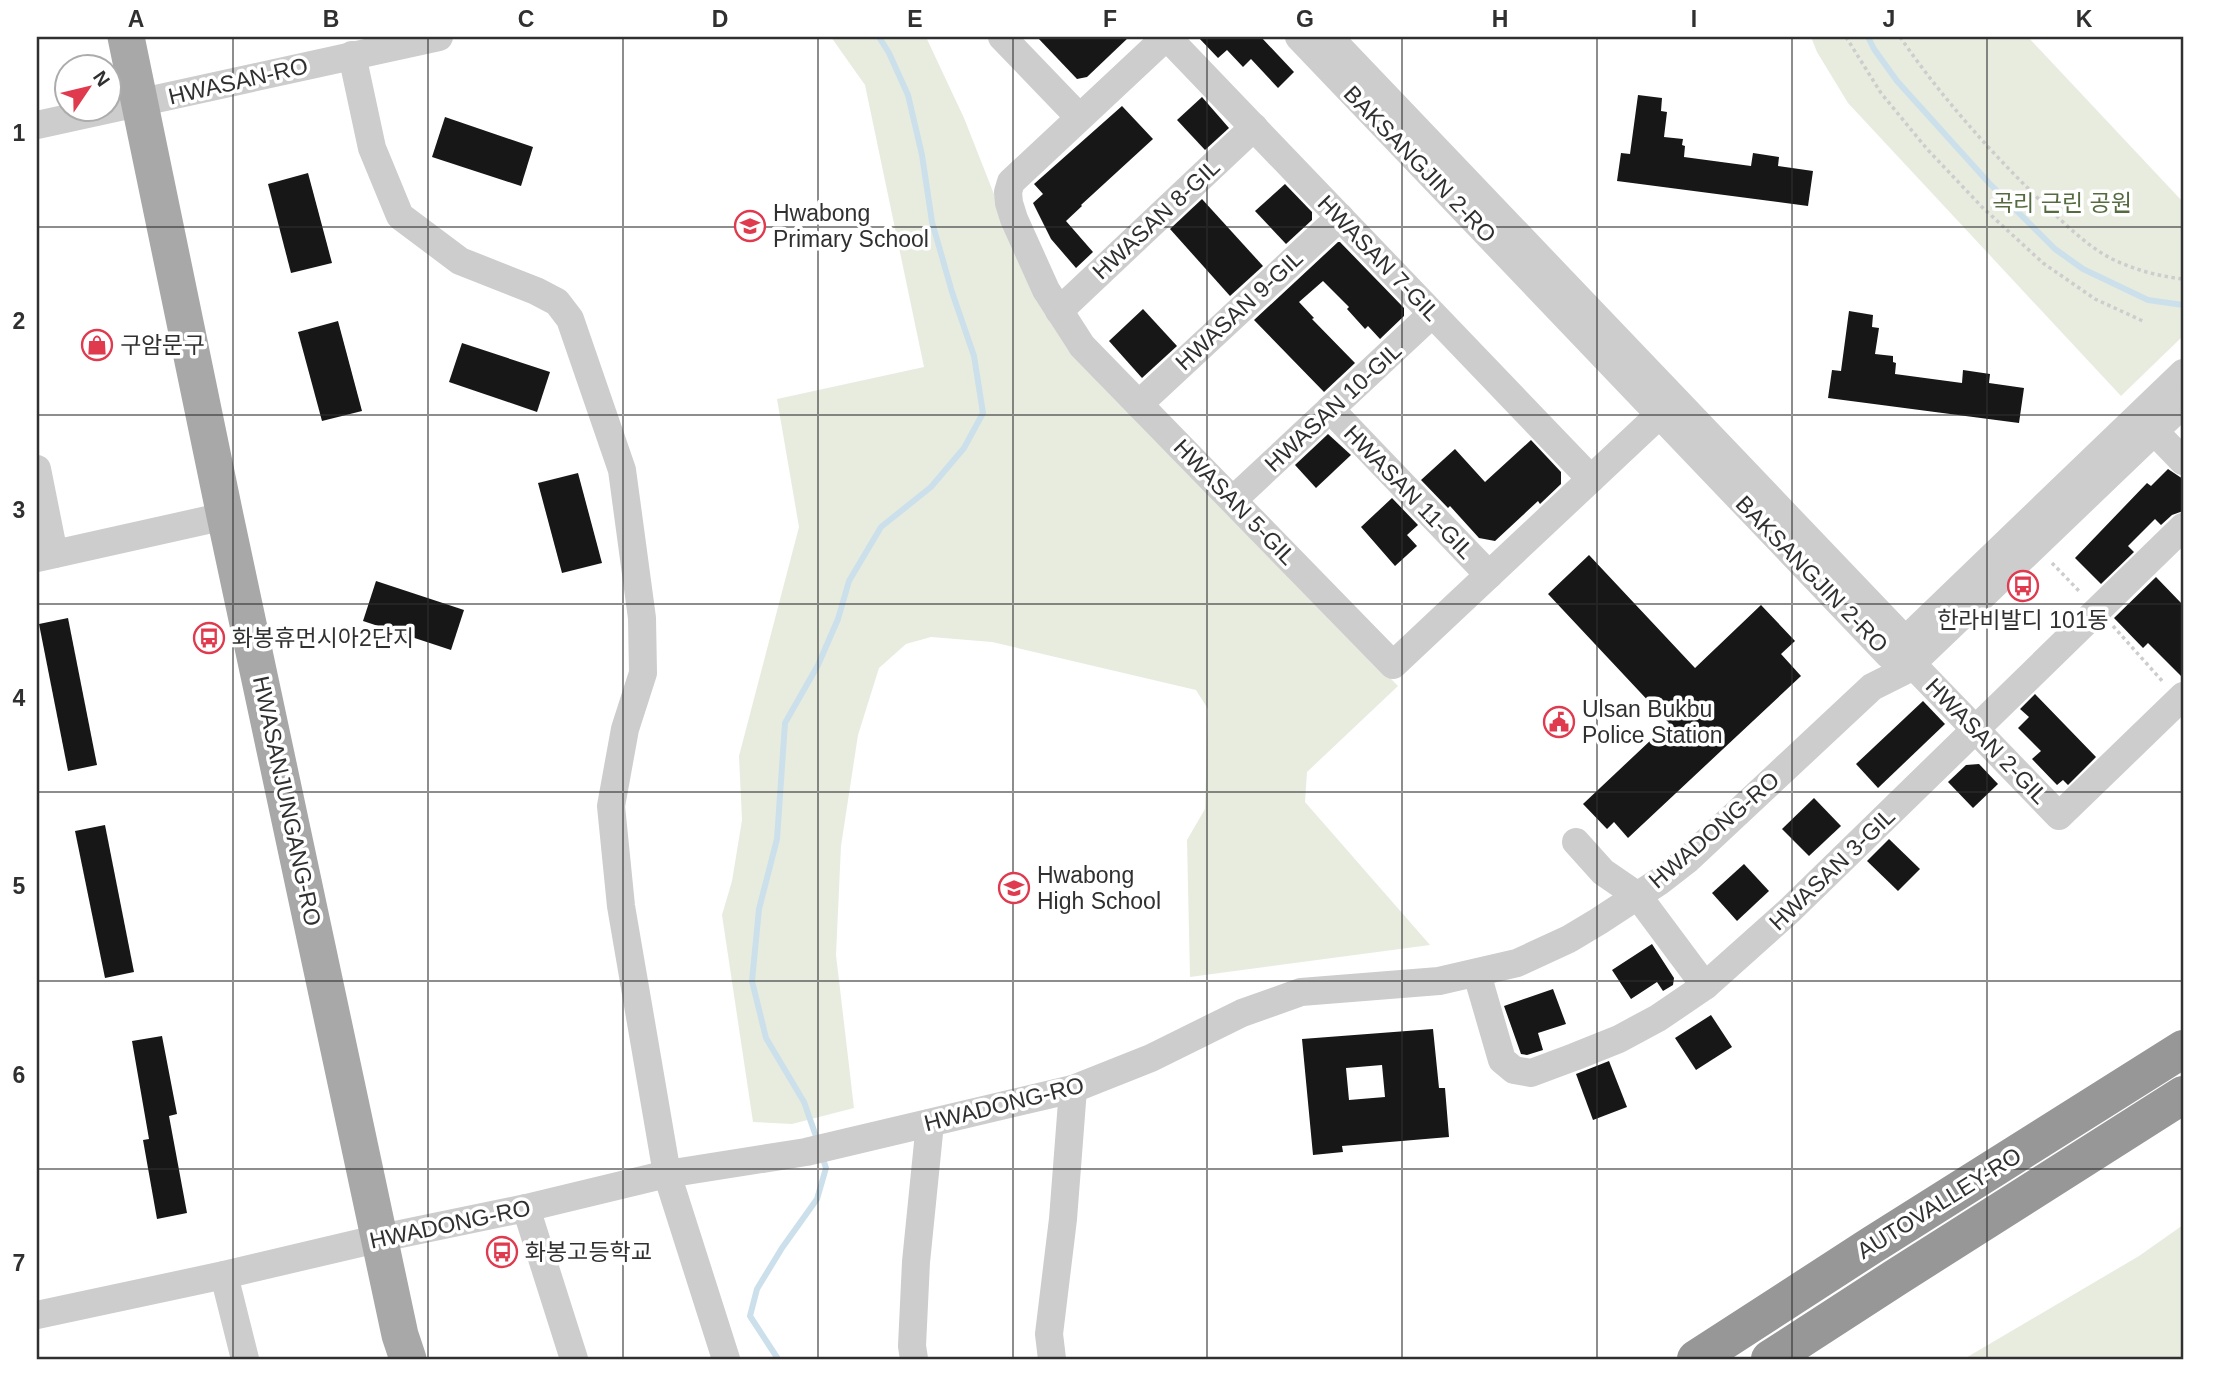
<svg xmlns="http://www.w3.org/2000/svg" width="2220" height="1396" viewBox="0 0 2220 1396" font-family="Helvetica,'Noto Sans KR',sans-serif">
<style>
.green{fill:#e7ecdf}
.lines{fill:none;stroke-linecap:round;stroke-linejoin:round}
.stream{stroke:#cce0eb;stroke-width:6}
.building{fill:#171717;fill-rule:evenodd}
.path{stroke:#cdcdcd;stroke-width:3.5;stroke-dasharray:3.5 3.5;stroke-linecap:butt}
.minor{stroke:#cdcdcd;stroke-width:28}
.major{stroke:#a8a8a8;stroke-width:37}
.highway{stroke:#979797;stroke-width:38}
.grid{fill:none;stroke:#303030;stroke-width:2;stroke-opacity:0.55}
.labels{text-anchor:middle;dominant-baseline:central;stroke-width:7;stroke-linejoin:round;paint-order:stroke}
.street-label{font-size:23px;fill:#303030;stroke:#fff}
.park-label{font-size:23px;fill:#556b3f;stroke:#fff}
.poi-label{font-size:23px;fill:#303030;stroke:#fff;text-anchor:start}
.neatline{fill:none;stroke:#303030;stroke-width:2.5}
.grid-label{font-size:23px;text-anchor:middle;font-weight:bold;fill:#303030}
</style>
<rect width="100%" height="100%" fill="#fff"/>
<g class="green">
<path d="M831,37H926L964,118L1035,298L1068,350L1398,686L1307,772L1305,802L1430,945L1190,977L1187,840L1205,809L1208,709L1196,690L992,642L931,637L906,644L879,668L858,735L841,846L836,955L854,1108L792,1124L753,1122L722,915L732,881L742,820L739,756L799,527L777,399L924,367L865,85Z"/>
<path d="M1811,37H2028L2183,202V336L2121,396L1848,103L1817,52Z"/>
<path d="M2183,1225V1359H1964L2139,1256Z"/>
</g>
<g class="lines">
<g class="stream">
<path d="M1868,37L1874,49L1897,81L1989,183L2055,249L2083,269L2148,300L2183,305"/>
<path d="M818,1142L804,1102L766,1038L752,981L759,909L777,839L785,723L818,665L838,619L849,581L881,527L931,487L964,448L983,413L974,356L952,292L932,222L922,155L908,95L889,53L879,37"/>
<path d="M778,1359L750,1316L757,1289L782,1248L817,1199L826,1168L822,1156"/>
</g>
</g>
<g class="building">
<path d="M1037,37H1129L1087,77L1077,79Z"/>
<path d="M1198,37H1261L1294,72L1278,88L1251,59L1243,67L1227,50L1218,58Z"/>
<path d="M1638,95L1662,98L1661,111L1667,112L1664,137L1683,139L1682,145L1685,146L1684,157L1751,166L1753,153L1779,157L1778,166L1813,171L1808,206L1617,181L1621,153L1630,154Z"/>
<path d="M1202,97L1229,128L1205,150L1177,120Z"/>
<path d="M1122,106L1153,139L1081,205L1082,206L1066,221L1093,252L1076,268L1051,239L1033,203L1043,194L1034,184Z"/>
<path d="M445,117L533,147L521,186L432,157Z"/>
<path d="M308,173L332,263L291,273L268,184Z"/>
<path d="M1285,184L1312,212V220L1286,244L1255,211Z"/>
<path d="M1202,199L1263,266L1230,296L1170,229Z"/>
<path d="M1338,242H1340L1404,308V316L1380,339L1368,326L1365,329L1347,309L1349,307L1323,281L1299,302L1314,318L1312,319L1355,363L1324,392L1254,320Z"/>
<path d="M1143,309L1177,346L1142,378L1109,341Z"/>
<path d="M1849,311L1873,315L1872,327L1879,328L1875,354L1893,356V362L1896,363L1895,374L1962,383L1963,370L1990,374L1989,383L2024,388L2019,423L1828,398L1832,370L1841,371Z"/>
<path d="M338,321L362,411L322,421L298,332Z"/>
<path d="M462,343L550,372L537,412L449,382Z"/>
<path d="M1328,434L1351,455L1316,488L1295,465Z"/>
<path d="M1531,440L1561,472V484L1540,504L1538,501L1495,541L1479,538L1450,506L1448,508L1421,480L1455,449L1485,482Z"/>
<path d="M2168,469L2183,479V511L2172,515L2161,525L2155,519L2128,546L2134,552L2101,584L2075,558L2147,483L2151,486Z"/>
<path d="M578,473L602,563L562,573L538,483Z"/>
<path d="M1392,498L1418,525L1407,535L1417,546L1395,566L1361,527Z"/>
<path d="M1589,555L1695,668L1761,605L1795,641L1781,654L1801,676L1628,838L1614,822L1607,829L1583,804L1669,723L1548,594Z"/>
<path d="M2156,577L2183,605V678L2148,643L2143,648L2114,618Z"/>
<path d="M376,581L464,610L451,650L363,621Z"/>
<path d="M68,618L97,765L68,771L39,624Z"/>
<path d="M2035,694L2096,757L2068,785L2063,780L2057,785L2032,759L2041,751L2018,728L2029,717L2020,709Z"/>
<path d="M1923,701L1945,724L1878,788L1856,764Z"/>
<path d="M1979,764L1998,784L1973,808L1948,782L1966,765Z"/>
<path d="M1814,798L1841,826L1809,856L1782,829Z"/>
<path d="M105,825L134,972L105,978L75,831Z"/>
<path d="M1889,839L1920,869L1898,891L1867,861Z"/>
<path d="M1744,864L1769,891L1737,921L1712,893Z"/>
<path d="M1652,944L1674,978L1673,985L1663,991L1657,982L1631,999L1612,970Z"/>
<path d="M1553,989L1566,1024L1538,1033L1543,1050L1527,1055L1521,1054L1504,1006Z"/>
<path d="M1711,1015L1732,1047L1696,1070L1675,1038Z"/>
<path d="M1433,1029L1439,1088H1445L1449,1137L1342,1146L1343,1152L1313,1155L1302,1039ZM1382,1065L1385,1097L1349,1100L1346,1068Z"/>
<path d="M162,1036L177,1114L169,1116L187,1213L157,1219L143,1140L149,1139L132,1041Z"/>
<path d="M1609,1061L1627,1107L1593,1120L1576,1074Z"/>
</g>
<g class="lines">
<g class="path">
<path d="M1846,37L1881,93L1927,149L1982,207L2043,263L2095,299L2145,322"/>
<path d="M1900,37C1942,98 1992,154 2046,206C2066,225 2087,246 2112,259C2135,270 2158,276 2183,279"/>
<path d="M2052,563L2081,593"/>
<path d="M2113,626L2164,683"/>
</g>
<g class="minor">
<path d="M1002,37L1079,117"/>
<path d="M1166,37L1011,182L1008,192L1009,203L1014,219L1046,290L1082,346L1393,665L1675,400"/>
<path d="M1167,37L1591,479"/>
<path d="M1299,37L1889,655L1912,664L2059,816L2183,696"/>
<path d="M1329,37L1905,640L1912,664"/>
<path d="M352,55L372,148L400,216L460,261L536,291L557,302L570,319L622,470L642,618L643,673L625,729L611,806L621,906L667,1174L726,1359"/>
<path d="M37,125L439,37"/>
<path d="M1059,311L1254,127"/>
<path d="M1139,404L1340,217"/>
<path d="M1330,409L1489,575"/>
<path d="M2154,431L2183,461"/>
<path d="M37,469L54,554"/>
<path d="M1233,500L1432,314"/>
<path d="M37,558L225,516"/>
<path d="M1893,652L2183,373"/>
<path d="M1576,842L1603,872L1638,896L1705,986"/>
<path d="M1477,974L1502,1060L1514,1070L1531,1073L1574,1057L1619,1039L1658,1018L1705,986L1790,910L2183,527"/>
<path d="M526,1208L574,1359"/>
<path d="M224,1275L245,1359"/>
<path d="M37,1315L224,1275L381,1238L526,1208L667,1174L806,1152L1073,1089L1151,1058L1242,1013L1301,992L1439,981L1517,963L1569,939L1599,921L1660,881L1687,860L1872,687L1904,671L2183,404"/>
<path d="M914,1359L912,1346L916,1262L930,1123"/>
<path d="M1052,1359L1049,1334L1063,1219L1073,1089"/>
</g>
<path class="major" d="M126,37L225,516L400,1335L408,1359"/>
<g class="highway">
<path d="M1696,1359L1872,1245L2183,1049"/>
<path d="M1770,1359L1895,1278L2183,1095"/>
</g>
</g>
<path class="grid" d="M233,37V1359M428,37V1359M623,37V1359M818,37V1359M1013,37V1359M1207,37V1359M1402,37V1359M1597,37V1359M1792,37V1359M1987,37V1359M37,227H2183M37,415H2183M37,604H2183M37,792H2183M37,981H2183M37,1169H2183"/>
<defs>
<g id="school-ring" transform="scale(1.575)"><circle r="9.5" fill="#fff" stroke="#df3a4e" stroke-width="1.5"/><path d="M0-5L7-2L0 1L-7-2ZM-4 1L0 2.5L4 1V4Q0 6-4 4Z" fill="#df3a4e"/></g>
<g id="shop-ring" transform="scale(1.575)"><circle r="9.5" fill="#fff" stroke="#df3a4e" stroke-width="1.5"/><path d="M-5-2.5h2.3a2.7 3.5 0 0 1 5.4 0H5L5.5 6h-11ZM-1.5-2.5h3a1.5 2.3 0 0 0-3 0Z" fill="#df3a4e"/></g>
<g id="bus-ring" transform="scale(1.575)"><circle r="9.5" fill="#fff" stroke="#df3a4e" stroke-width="1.5"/><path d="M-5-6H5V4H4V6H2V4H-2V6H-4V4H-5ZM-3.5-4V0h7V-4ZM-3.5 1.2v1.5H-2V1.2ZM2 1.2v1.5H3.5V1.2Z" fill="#df3a4e"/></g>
<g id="civic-ring" transform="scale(1.575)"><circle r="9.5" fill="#fff" stroke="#df3a4e" stroke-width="1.5"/><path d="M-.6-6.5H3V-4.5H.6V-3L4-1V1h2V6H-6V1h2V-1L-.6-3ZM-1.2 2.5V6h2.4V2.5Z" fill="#df3a4e"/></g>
</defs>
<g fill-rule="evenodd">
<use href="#school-ring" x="750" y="226"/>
<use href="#shop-ring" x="97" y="345"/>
<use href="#bus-ring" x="2023" y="586"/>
<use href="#bus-ring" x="209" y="638"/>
<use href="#civic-ring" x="1559" y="722"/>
<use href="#school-ring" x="1014" y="888"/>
<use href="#bus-ring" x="502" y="1252"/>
</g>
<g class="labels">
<g class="street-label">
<text transform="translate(238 81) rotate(-13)">HWASAN-RO</text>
<text transform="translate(1420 164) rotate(46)">BAKSANGJIN 2-RO</text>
<text transform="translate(1156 219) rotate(-43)">HWASAN 8-GIL</text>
<text transform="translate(1379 258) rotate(46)">HWASAN 7-GIL</text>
<text transform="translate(1239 310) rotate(-43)">HWASAN 9-GIL</text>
<text transform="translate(1333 407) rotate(-43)">HWASAN 10-GIL</text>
<text transform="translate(1409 492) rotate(46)">HWASAN 11-GIL</text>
<text transform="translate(1235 502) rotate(46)">HWASAN 5-GIL</text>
<text transform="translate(1812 574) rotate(46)">BAKSANGJIN 2-RO</text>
<text transform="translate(1987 741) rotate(46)">HWASAN 2-GIL</text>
<text transform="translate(287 801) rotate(78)">HWASANJUNGANG-RO</text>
<text transform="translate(1714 830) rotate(-41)">HWADONG-RO</text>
<text transform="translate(1832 869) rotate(-44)">HWASAN 3-GIL</text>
<text transform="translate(1004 1104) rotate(-14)">HWADONG-RO</text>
<text transform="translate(1939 1203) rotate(-32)">AUTOVALLEY-RO</text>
<text transform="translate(450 1224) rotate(-12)">HWADONG-RO</text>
</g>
<g class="park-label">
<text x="2062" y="203">곡리 근린 공원</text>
</g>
<g class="poi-label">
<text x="773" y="213">Hwabong<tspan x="773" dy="26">Primary School</tspan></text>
<text x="120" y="345">구암문구</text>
<text x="2023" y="620" text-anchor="middle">한라비발디 101동</text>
<text x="232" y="638">화봉휴먼시아2단지</text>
<text x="1582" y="709">Ulsan Bukbu<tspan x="1582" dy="26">Police Station</tspan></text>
<text x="1037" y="875">Hwabong<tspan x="1037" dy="26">High School</tspan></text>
<text x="525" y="1252">화봉고등학교</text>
</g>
</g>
<rect width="2220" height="1396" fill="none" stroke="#ffffff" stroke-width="77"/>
<g transform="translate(88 88) rotate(55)"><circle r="33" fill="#ffffff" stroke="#acacac" stroke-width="2"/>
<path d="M0-5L12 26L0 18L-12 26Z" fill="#df3a4e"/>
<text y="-10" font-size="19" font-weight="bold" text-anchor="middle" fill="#303030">N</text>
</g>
<rect x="38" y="38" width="2144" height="1320" class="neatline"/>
<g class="grid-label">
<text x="136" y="27">A</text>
<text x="331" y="27">B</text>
<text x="526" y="27">C</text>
<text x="720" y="27">D</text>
<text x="915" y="27">E</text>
<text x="1110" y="27">F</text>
<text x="1305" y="27">G</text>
<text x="1500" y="27">H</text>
<text x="1694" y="27">I</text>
<text x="1889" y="27">J</text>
<text x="2084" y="27">K</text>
<text x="19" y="141">1</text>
<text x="19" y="329">2</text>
<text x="19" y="518">3</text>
<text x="19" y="706">4</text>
<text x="19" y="894">5</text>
<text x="19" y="1083">6</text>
<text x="19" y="1271">7</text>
</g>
</svg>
